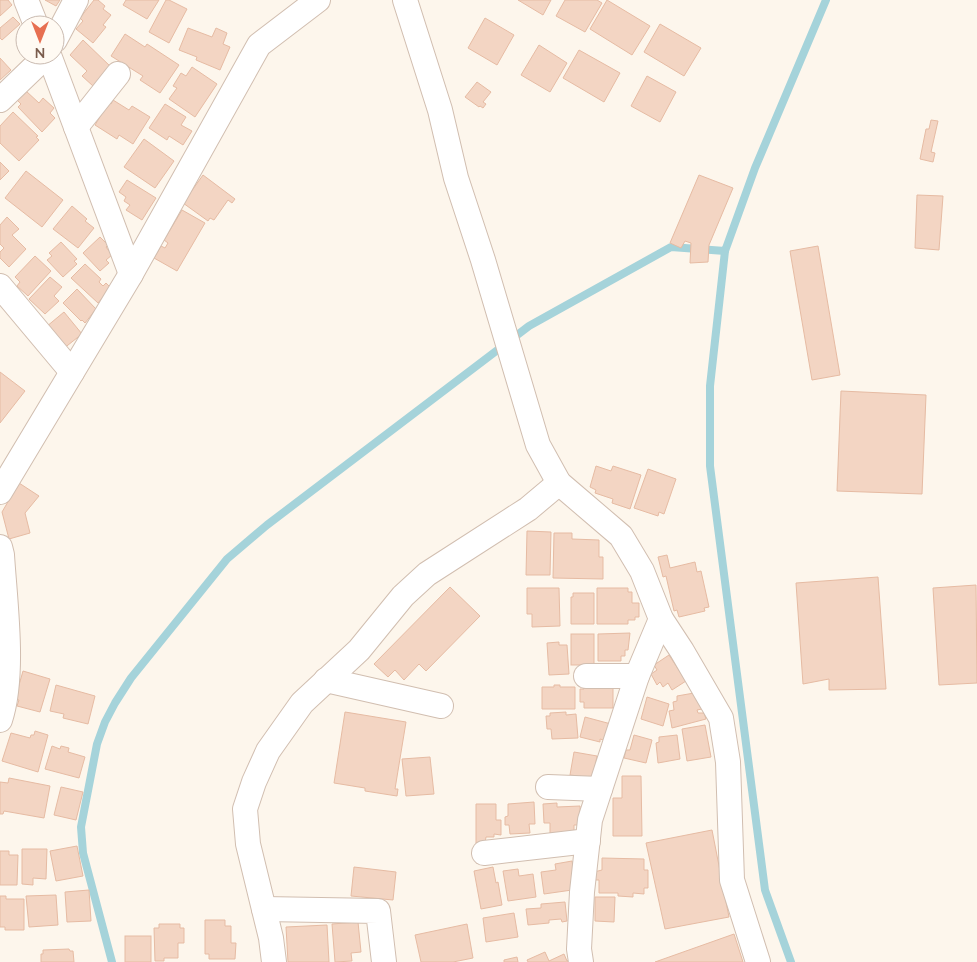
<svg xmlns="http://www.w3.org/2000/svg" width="977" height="962" viewBox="0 0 977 962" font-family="Mulish,sans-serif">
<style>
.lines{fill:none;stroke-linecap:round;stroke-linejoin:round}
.stream{stroke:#a5d3da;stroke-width:8}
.building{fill:#f3d5c3;stroke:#e6bba3}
.minor-casing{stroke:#d1beb0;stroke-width:26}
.minor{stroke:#fff;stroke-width:24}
</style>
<rect width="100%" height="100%" fill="#fdf6ec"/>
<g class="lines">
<g class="stream">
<path d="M725,251L710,386V466L765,890L791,962"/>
<path d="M112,962L83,853L81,827L97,744L105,722L115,703L131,678L227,559L267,525L529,326L671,247L725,251L755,168L826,0"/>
</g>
</g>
<g class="building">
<path d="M0,0H8L12,5L0,16Z"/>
<path d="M45,0H60L56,6Z"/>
<path d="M94,0H98L105,6L103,9L111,15L103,25L106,27L93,43L76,29L83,21L80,18Z"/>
<path d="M126,0H159L147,19L123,5Z"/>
<path d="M166,0H169L187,9L169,43L149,32Z"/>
<path d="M518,0H551L543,15Z"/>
<path d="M565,0H597L602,3L585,32L556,16Z"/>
<path d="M607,0L650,26L632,55L590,29Z"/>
<path d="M13,17L20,24L2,40L0,38V28Z"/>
<path d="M485,18L514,35L497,65L468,48Z"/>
<path d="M660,24L701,48L684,76L644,52Z"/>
<path d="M188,28L212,37L216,28L227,33L223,44L230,47L220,70L196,60L197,57L179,50Z"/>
<path d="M125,34L145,47L147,44L179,65L160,93L140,80L143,76L111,56Z"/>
<path d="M83,40L111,67L93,86L82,76L87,71L70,55Z"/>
<path d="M539,45L567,63L550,92L521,75Z"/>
<path d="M579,50L620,73L604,102L563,78Z"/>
<path d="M0,58L11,70L0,80Z"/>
<path d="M192,67L217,84L195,117L169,99L177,88L173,86L181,73L186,76Z"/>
<path d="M647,76L676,92L660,122L631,106Z"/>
<path d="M477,82L491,92L483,102L486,104L483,108L480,106L479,107L465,97Z"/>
<path d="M26,91L39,103L43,98L54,108L50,113L55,118L42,132L18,107L21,104L17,100Z"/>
<path d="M113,100L129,110L132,106L150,117L133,144L119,135L117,139L95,125L109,102L111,104Z"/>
<path d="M165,104L186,117L181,125L192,131L183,145L169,136L167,140L149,128Z"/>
<path d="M13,112L38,136L36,137L39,140L19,161L0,143V126Z"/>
<path d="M931,120L938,121L931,152L935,153L933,162L920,159L926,129H929Z"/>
<path d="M144,139L174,161L155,188L124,167Z"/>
<path d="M0,162L9,171L0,180Z"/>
<path d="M26,171L63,200L42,227L5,198Z"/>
<path d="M203,175L235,199L232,203L228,200L214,220L210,218L208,221L183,203Z"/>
<path d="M699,175L733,188L709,245L708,262L690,263L691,243L685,241L681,248L670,243Z"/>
<path d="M127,180L156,198L142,220L126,210L130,205L124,201L126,197L119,192Z"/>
<path d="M917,195L943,196L939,250L915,248Z"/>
<path d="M72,206L87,219L85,221L94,228L78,248L53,229Z"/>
<path d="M182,210L205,223L177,271L154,258L161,246L165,248L168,243L164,240Z"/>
<path d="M7,217L19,229L12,235L26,249L9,267L0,258V252L4,248L0,244V225Z"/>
<path d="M100,237L108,245L106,247L112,255L106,260L109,263L100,271L83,253Z"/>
<path d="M61,242L77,259L74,261L77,264L63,277L47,260L52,256L49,253Z"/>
<path d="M818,246L840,375L812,380L790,251Z"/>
<path d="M35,256L51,271L28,296L17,286L20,282L15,277Z"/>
<path d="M85,264L101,279L99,282L103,286L106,283L110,287L108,289L109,290L98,303L71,278Z"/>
<path d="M50,277L62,287L54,296L59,301L45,314L29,299Z"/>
<path d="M77,289L96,309L85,323L82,320L81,321L63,303Z"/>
<path d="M64,312L82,334L63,349L46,327Z"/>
<path d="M0,372L25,391L0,423Z"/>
<path d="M841,391L926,395L922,494L837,491Z"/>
<path d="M596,466L611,471L613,466L641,475L630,509L612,503L613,499L595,493L596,490L590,487Z"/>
<path d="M648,469L676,479L664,514L659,512L658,516L634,508Z"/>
<path d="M19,483L39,496L25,513L30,533L9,539L2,512Z"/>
<path d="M527,531L551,532L550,575H526Z"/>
<path d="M554,533H572V539L599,540V557H603V579L553,578Z"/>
<path d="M667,555L670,568L695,562L697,572L701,571L709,607L704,608L705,611L679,617L677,610L674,611L666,576L663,577L658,557Z"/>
<path d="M878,577L886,689L829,690V679L803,684L796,583Z"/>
<path d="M976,585L977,683L939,685L933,588Z"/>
<path d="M450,587L480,616L426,671L419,664L404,680L395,670L388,677L374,664Z"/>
<path d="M527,588H559L560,626L532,627V614H527Z"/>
<path d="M597,588H628V592H632V603H639V617H635V620H628V624H597Z"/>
<path d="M573,593H594V624H571V597H573Z"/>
<path d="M630,633L628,650H625V656H621V661H598V634Z"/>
<rect x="571" y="634" width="23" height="31"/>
<path d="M559,642V645H567L569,674L549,675L547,643Z"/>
<path d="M669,655L686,681L672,690L668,683L663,687L660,682L657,685L651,674L657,670L654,665Z"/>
<path d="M23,671L50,679L40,712L17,706L19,700L15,699Z"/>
<path d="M56,685L95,696L88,724L63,718L64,714L50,711Z"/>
<path d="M554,685H560V687H575V709H542V687H554Z"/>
<path d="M584,685L613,687V708H584V702H580V689H584Z"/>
<path d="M694,693L702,709L697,710L698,713H704L706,719L672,728L669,711L674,710L673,702L677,701V696Z"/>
<path d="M647,697L669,704L663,726L641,719Z"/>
<path d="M345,712L406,722L395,789H398L397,796L365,791V788L334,783Z"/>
<path d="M566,712V715L576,714L578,738L552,739L551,729H547L546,716H550V713Z"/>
<path d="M585,717L611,724L607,741L600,739V742L580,737Z"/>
<path d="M705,725L711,757L687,761L682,729Z"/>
<path d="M35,731L48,735L38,772L2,761L11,733L30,738L31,735H34Z"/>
<path d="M634,735L652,740L646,763L624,758L626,750H630Z"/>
<path d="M677,735L680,759L658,763L656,743L659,742V737Z"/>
<path d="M52,746L60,749L61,746L69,748L68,752L85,757L79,778L45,769Z"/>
<path d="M574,752L597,756L593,778L570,775Z"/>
<path d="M430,757L434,794L406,796L402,759Z"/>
<path d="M622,776H641L642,836H613V798H622Z"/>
<path d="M9,778L50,786L44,818L4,811L3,814H0V782L8,783Z"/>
<path d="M61,787L83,792L76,820L54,815Z"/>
<path d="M534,802L535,824H529L530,833L510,834L509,825H505V817L508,816V804Z"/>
<path d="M557,803V807L580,806L581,825H574V832L550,833V823H544L543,804Z"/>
<path d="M476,804H496V820H501V835L494,834V837H486L485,843H476Z"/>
<path d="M712,830L729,917L665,929L646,843Z"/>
<path d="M77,846L83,876L56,881L50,851Z"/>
<path d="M22,849H47L46,879L33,878V885L22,884Z"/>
<path d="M0,851H9V855H18L17,885H0Z"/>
<path d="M602,858L644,859V870H648V888H644V894L633,893V897L618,896V893H599V880H594V872L602,870Z"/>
<path d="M572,861L575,880L571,881L572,890L544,894L541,872L556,870L555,864Z"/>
<path d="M354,867L396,872L393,900L351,896Z"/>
<path d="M493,867L496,883L498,882L502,905L481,909L474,871Z"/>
<path d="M518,869L519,876L533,874L536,897L508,901L503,871Z"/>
<path d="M89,890L91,921L67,922L65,892Z"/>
<path d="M56,895L58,925L29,927L26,896Z"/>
<path d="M0,896H6V899H24V930H5V927H0Z"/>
<path d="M595,897H615L614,922L595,921Z"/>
<path d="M565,902L567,921L562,922L561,919L549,920V923L528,925L526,909L541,908V904Z"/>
<path d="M514,913L518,937L486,942L483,918Z"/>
<path d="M205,920H225V926H231V943H236L235,959H209V954H205Z"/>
<path d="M358,922L361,952L351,953L352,961L335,962L332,924Z"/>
<path d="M159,924H180V928H184V943H178V958H164V961H155L154,928H159Z"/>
<path d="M467,924L473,958L453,962H421L415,935Z"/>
<path d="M327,925L329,962H288L286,927Z"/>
<path d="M734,934L743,962H655Z"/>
<rect x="125" y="936" width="26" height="26"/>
<path d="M69,949L70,951H73L74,962H41V954H43V950Z"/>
<path d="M545,952L549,961L564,954L567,961L569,960L570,962H528L527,960Z"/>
<path d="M517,957L518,962H504V960Z"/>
</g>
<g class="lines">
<g class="minor-casing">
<g id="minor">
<path d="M26,0L36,25"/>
<path d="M405,0L440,110L456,178L483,260L538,445L559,483L621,536L642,571L661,619L682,651L721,718L728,762L732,880L758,962"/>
<path d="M55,40L76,0"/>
<path d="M49,55L131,274"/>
<path d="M0,100L47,55"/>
<path d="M76,127L118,74"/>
<path d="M0,286L72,372"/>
<path d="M0,492L131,274L259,45L318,0"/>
<path d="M0,547L2,555C5,603 15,674 0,720"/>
<path d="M586,676H637"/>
<path d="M326,680L441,706"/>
<path d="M548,787L600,789"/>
<path d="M484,853L588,841"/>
<path d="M264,909L378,911L384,962"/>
<path d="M274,962L271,938L248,844L245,809L254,782L268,751L302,703L359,650L403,596L427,574L528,509L559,483"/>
<path d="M581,962L579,949L582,892L590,820L637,676L661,619"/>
</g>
</g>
<use href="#minor" class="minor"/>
</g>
<g transform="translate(40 40) rotate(180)"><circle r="24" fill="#fffaf3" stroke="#cabbb1"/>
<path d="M0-4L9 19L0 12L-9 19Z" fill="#e76f51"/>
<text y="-8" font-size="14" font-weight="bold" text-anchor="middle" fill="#7a5c4d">N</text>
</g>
</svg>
